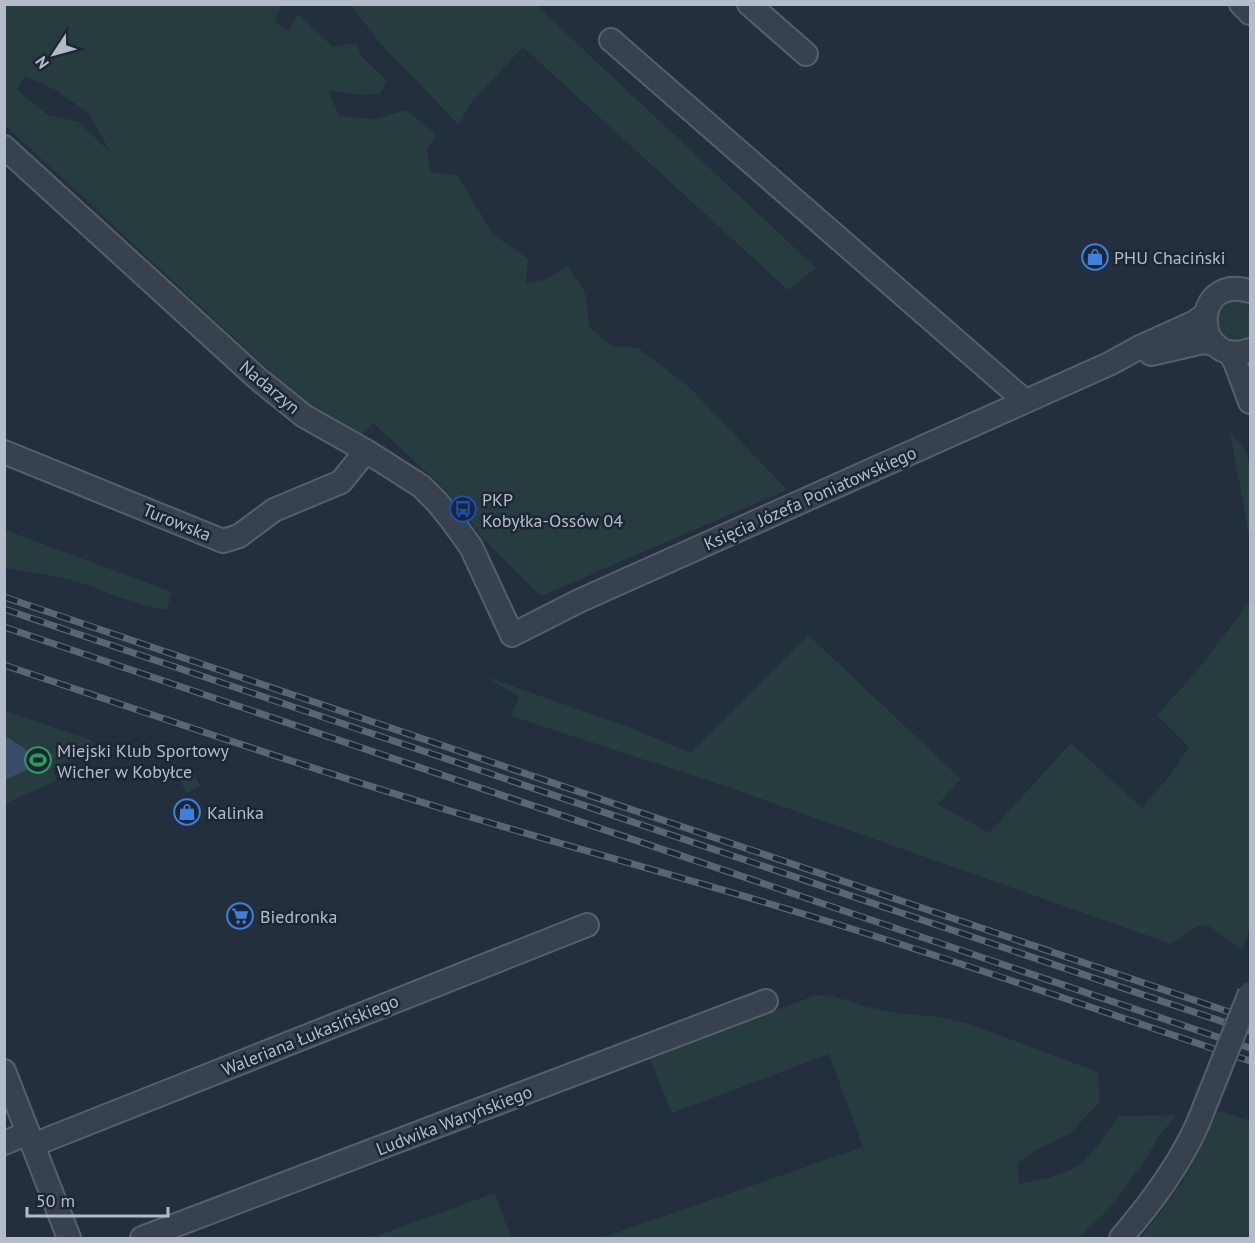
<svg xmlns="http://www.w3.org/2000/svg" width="1255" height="1243" viewBox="0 0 1255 1243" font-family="'PT Sans',sans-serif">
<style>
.green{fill:#263c3f;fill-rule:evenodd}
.water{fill:#394c67}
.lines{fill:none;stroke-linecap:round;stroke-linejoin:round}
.minor-casing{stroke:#565f6c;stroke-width:26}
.minor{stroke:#38414e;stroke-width:22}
.rail-casing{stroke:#5a6575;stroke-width:7}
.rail{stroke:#1d2633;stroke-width:4.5;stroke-dasharray:14;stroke-linecap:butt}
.minor-bridge-casing{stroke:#565f6c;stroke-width:26;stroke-linecap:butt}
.minor-bridge{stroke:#38414e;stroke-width:22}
.labels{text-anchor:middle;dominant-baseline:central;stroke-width:5;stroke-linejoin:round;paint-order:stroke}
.poi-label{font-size:18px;fill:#b4bcc9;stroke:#1d2633;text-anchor:start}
.street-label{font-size:18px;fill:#b4bcc9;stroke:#1d2633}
</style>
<rect width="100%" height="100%" fill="#242f3e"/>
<g class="green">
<path d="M4,5H281L275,22L288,31L298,14L333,47L356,43L362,57L387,81L380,94L359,95L328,90L339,116L375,119L406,110L436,135L427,150L430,172L457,175L493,234L528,259L526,284L547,279L568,266L585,292L590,328L612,346L638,348L689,387L787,490L541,596L480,535L468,517L433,478L373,423L362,434L298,397L5,125ZM25,76L54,89L88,113L111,153L79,122L48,115L17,90Z"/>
<path d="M351,5H536L816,268L788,290L523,47L470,104L459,125L380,43Z"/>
<path d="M1233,301L1243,302L1250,306V336C1223,354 1202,313 1233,301Z"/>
<path d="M1230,433L1246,450L1250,468V540Z"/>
<path d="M5,530L172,592L167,610C136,605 108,592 78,582C55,575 29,572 5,568Z"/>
<path d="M1250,601V929L1242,950L1207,925L1196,927L1171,944L722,785L511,716L519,697L487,677L628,727L691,753L808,635L961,779L938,804L989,833L1071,743L1142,808L1171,774L1189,747L1157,715L1196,672Z"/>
<path d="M5,711L91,740L93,750L52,769L57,780L5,804Z"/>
<path d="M180,772H194L200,786L186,793L177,773Z"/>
<path d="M830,995L867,1007L897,1013L940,1017L966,1023L1098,1072L1100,1101L1070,1134L1034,1151L1018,1163L1019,1184C1038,1180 1060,1177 1077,1166C1092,1157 1107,1131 1119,1116L1176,1115L1158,1138L1143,1163L1124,1189L1106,1212L1078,1238H601L863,1147L829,1054L672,1113L650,1059L813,996Z"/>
<path d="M1219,1111L1250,1121V1238H1141L1182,1183L1198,1151L1208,1127Z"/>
<path d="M495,1193L511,1238H371Z"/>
</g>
<path class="water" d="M5,736L24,748L37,759L35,766L5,780Z"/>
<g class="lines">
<g class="minor-casing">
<g id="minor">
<path d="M749,4L806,54"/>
<path d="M1241,4L1250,13"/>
<path d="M611,40L1025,401"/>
<path d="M4,147L257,378L304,416L366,451L421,486L437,502L450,518L471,547L512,635L579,601L1109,364L1142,346L1195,322L1206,314"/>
<path d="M1250,291C1189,273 1193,370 1250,350"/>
<path d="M1229,352L1235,362L1250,402"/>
<path d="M1151,354L1203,342L1215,344"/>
<path d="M4,452L223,541L239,536L274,510L341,482L366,451"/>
<path d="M4,1071L69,1238"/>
<path d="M4,1143L28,1133"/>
<path d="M33,1145L587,925"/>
<path d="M142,1238L766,1001"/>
<path d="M1121,1238C1151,1203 1179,1166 1198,1123"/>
</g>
</g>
<use href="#minor" class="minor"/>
<g class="rail-casing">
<g id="rail">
<path d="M4,597L1250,1019"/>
<path d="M4,609L1250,1031"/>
<path d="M4,627L1250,1048"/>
<path d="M4,665C158,717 311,769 467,816C584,851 703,883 820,919C964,963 1107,1013 1250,1061"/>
</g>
</g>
<use href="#rail" class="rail"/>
<g class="minor-bridge-casing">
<path id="minor-bridge" d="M1198,1123L1250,993"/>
</g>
<use href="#minor-bridge" class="minor-bridge"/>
</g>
<defs>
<g id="shop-ring" transform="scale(1.35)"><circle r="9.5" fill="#1d2633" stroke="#3f7fe0" stroke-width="1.5"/><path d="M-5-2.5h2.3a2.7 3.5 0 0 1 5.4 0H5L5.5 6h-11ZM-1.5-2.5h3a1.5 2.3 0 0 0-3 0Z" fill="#3f7fe0"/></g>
<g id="bus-ring" transform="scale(1.35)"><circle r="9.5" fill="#1d2633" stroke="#1a4fb4" stroke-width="1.5"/><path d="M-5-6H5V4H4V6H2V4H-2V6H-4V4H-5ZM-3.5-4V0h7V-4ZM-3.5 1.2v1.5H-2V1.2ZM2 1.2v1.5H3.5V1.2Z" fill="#1a4fb4"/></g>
<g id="stadium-ring" transform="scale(1.35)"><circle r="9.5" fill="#1d2633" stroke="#2e9e5b" stroke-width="1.5"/><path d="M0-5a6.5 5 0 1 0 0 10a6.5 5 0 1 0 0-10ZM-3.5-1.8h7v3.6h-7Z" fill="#2e9e5b"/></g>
<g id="supermarket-ring" transform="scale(1.35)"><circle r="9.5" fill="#1d2633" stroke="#3f7fe0" stroke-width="1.5"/><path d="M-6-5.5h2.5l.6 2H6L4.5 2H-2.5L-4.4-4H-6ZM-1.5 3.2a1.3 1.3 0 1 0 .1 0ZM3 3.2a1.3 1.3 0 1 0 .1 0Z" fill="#3f7fe0"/></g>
</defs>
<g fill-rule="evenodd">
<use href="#shop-ring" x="1095" y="257"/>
<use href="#bus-ring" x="463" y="509"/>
<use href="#stadium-ring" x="38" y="760"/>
<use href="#shop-ring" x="187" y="812"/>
<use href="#supermarket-ring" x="240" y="916"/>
</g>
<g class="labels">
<g class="poi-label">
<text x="1114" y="257">PHU Chaciński</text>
<text x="482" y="499">PKP<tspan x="482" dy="21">Kobyłka-Ossów 04</tspan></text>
<text x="57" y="750">Miejski Klub Sportowy<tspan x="57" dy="21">Wicher w Kobyłce</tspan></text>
<text x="207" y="812">Kalinka</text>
<text x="260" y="916">Biedronka</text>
</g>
<g class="street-label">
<text transform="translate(270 387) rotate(40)">Nadarzyn</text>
<text transform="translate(810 498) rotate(-24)">Księcia Józefa Poniatowskiego</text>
<text transform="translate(177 522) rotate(22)">Turowska</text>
<text transform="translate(310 1035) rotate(-22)">Waleriana Łukasińskiego</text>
<text transform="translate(454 1120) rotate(-21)">Ludwika Waryńskiego</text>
</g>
</g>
<rect width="1255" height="1243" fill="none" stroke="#b4bcc9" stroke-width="12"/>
<g transform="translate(54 54) rotate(234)" stroke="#1d2633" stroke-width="4.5" paint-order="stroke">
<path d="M0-4.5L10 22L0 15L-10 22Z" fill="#b4bcc9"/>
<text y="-9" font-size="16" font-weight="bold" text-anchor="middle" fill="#b4bcc9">N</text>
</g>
<path d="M27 1207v9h141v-9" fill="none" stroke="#b4bcc9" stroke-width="3"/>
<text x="36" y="1207" font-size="18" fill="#b4bcc9" stroke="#1d2633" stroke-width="4.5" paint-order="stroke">50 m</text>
</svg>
